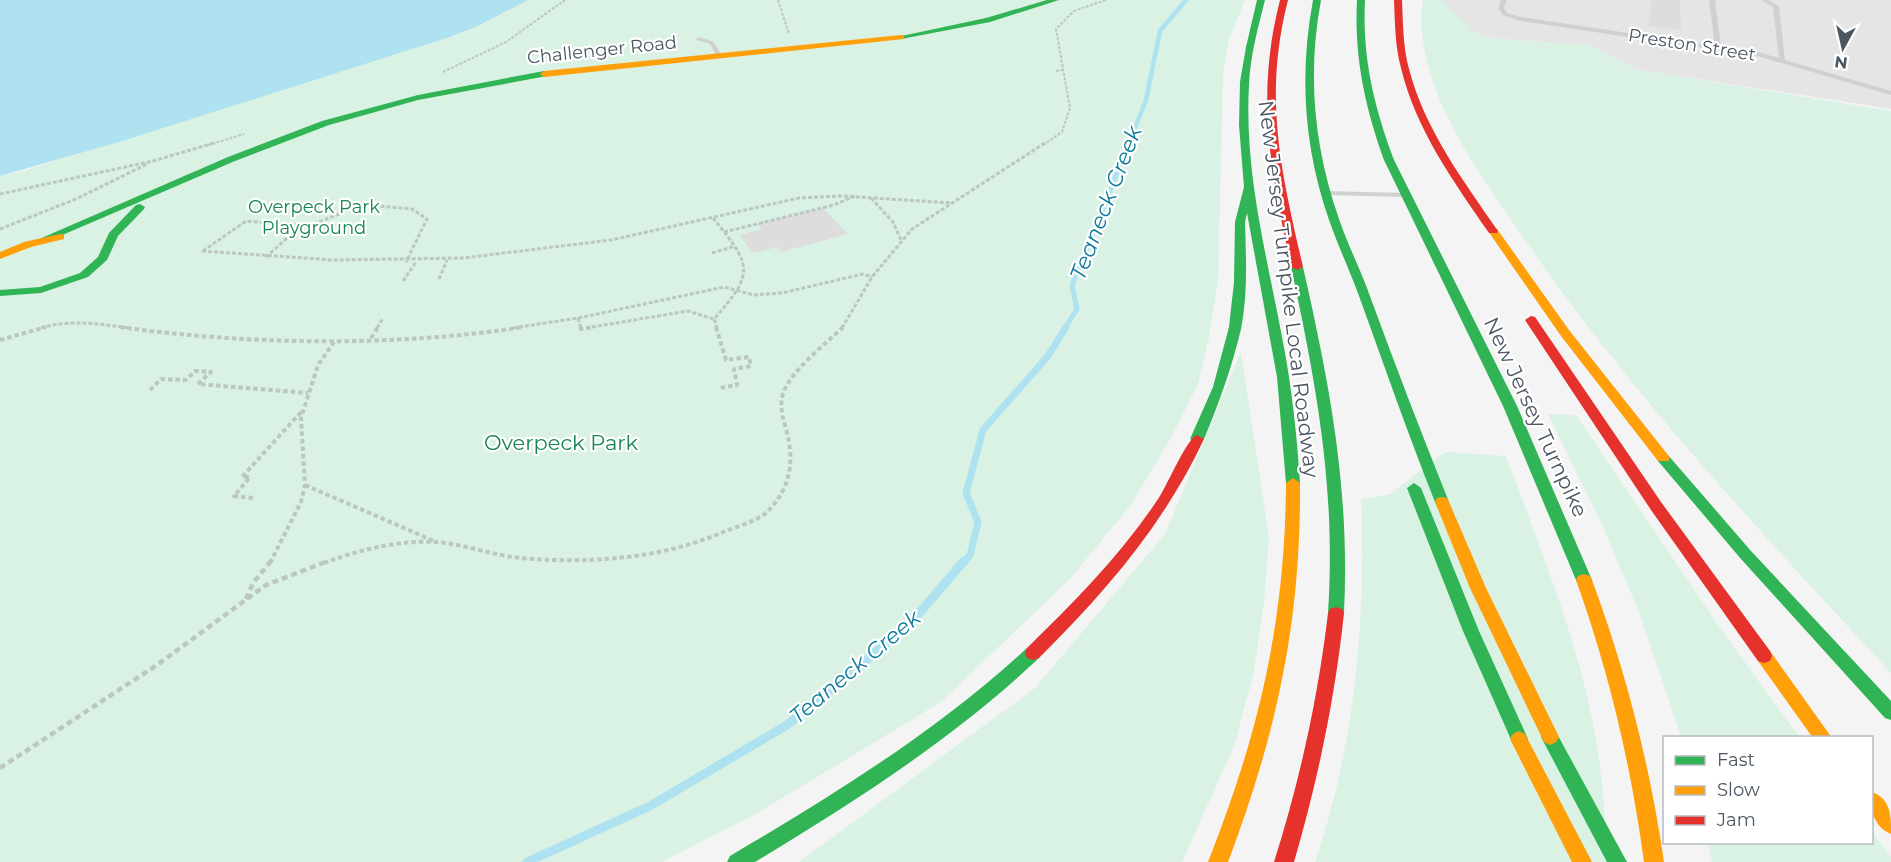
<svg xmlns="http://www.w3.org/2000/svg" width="1891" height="862" viewBox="0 0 1891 862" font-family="Montserrat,sans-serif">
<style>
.education{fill:#e6e5e6}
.green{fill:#d9f2e3}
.water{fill:#aee2f0}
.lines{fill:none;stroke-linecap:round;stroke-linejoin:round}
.stream-far3{stroke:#aee2f0;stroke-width:4.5}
.stream-far2{stroke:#aee2f0;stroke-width:5}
.stream-far1{stroke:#aee2f0;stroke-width:7}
.stream{stroke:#aee2f0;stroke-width:9}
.building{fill:#ddddde}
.path-far3{stroke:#bcc7c4;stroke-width:2;stroke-dasharray:3 1.5;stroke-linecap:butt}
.path-far2{stroke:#bcc7c4;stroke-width:3;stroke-dasharray:4 2;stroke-linecap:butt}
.path-far1{stroke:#bcc7c4;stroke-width:4;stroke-dasharray:4.5 3;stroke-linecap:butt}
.path{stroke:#bcc7c4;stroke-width:4.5;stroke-dasharray:6 4;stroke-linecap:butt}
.lane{fill:#ced0d2;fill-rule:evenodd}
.fast{fill:#30b455;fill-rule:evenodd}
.slow{fill:#ff9f0a;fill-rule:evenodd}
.jam{fill:#e5322d;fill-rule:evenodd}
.labels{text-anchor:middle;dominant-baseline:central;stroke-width:4.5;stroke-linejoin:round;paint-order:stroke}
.far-street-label{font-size:18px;fill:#4a5661;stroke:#fff}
.far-park-label{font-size:18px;fill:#17864f;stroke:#fff}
.street-label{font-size:21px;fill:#4a5661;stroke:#fff}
.park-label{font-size:21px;fill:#17864f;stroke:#fff}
.water-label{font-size:22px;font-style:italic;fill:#0c7c9b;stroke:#fff}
</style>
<rect width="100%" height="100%" fill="#f4f4f4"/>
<path class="education" d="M1441,0H1891V109L1635,69L1592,46L1480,37Z"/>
<g class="green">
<path d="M528,0H1245L1228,42L1223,76L1218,280L1209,337L1198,384L1172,436L1130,506L1069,580L941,702L756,814L662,862H0V176L20,172L447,38L477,27Z"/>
<path d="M1423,0H1441L1480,37L1592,46L1635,69L1891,111V673C1763,534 1630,394 1523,237C1492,192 1457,144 1437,93C1426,65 1418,30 1423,0Z"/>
<path d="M1241,352L1269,538L1264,602L1254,671L1234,746L1182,862H799L1035,688L1165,534Z"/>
<path d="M1548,414L1576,415L1716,622L1799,737H1681L1639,612L1603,527Z"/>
<path d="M1445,452L1506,456C1543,556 1586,659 1600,766C1604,798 1605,830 1608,862H1315C1355,745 1366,623 1361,500L1390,494Z"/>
<path d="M1872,832L1891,857V862H1712L1708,843L1872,842Z"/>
</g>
<path class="water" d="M0,0H528L476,27L447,38L119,142L0,176Z"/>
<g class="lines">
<path class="stream-far3" d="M1128,145L1146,100L1160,31L1186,0"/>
<path class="stream-far2" d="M1065,328L1077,309L1072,285L1129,143"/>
<path class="stream-far1" d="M963,563L970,555L978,522L966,493L983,430L1048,356L1066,327"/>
<path class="stream" d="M527,862L650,806L787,725L909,625L964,561"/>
</g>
<g class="building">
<path d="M1651,0H1680L1681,30L1649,26Z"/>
<path d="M823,208L848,234L781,252L777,247L753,253L739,235L761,229L757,224Z"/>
</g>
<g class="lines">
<g class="path-far3">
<path d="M778,0L789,34"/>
<path d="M1056,71L1063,70"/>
<path d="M443,72L506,42L565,0"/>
<path d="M208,145L244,134"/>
<path d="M1043,145L1062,132L1070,108L1056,29L1074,11L1106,0"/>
</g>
<g class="path-far2">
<path d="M0,194L153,161L214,143"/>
<path d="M871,198L893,222L901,240"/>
<path d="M713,218C750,264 757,271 714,319L717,328"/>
<path d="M0,229L76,199L147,164"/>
<path d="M724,232L834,205L855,196"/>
<path d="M202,251L333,260L463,258L611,240L799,198L842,196L953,203"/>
<path d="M203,251L246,221L290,225L316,223L342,213L355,204L412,209L427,219L406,262"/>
<path d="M712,253L735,246"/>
<path d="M266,257L298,228"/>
<path d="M439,279L447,260"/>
<path d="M403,281L416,262"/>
<path d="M578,318L581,328"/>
<path d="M41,328C72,319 98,324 130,328"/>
<path d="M377,328L383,318"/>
<path d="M513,328L578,318L724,287L754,295L782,293L863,274L872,277"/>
<path d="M586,328L688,311L714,319"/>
<path d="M842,328L872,277L912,229L1045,143"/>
</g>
<g class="path-far1">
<path d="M120,327C246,345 397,347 523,327"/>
<path d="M580,327L581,329L594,327"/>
<path d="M716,327L726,360L749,357L751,366L734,369L737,385L720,388"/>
<path d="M371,338L378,327"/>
<path d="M0,340L46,327"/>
<path d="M150,390L161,379L186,380L195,371L211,372L198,384L308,393"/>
<path d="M305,485L434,541"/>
<path d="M253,498L234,496L250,477H242L302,411"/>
<path d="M270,563L301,502L305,485L301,418L318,365L334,342"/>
<path d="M324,563C358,550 399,540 435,542C464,544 492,555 520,558C586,564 660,559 721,533C734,527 756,522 767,512C791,488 795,461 786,429C783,417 779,406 783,394C790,371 826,344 843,327"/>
</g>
<g class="path">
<path d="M246,599L253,583L271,561"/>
<path d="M0,768L157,665L266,585L328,561"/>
</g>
<g class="lane">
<path d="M1501,0H1507L1504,8L1507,13L1521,17L1715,46L1709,0H1715L1721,47L1758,52L1779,58L1773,7L1761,0H1768L1779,6L1785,60L1891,91V95L1757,56L1520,21L1503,15L1498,8Z"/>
<path d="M699,37L714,42L722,56L721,57H717L710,44L697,40L696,39Z"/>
<path d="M1324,191L1404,193L1408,195L1404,197L1327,195H1324Z"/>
</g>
<g class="fast">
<path d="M1047,0H1059L990,22L901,39L897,37L986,18Z"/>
<path d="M1257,0H1265C1258,28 1250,56 1249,85C1244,173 1267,256 1283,342C1292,389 1297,436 1300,483L1293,488L1286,483L1277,377L1247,213L1245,222C1246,257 1248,294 1241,329C1232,367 1219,403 1204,439L1197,443L1190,439L1213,387L1229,327L1234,282L1235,222L1244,187L1239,125L1240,82L1246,47Z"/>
<path d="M1313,0H1321C1307,75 1314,147 1339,219C1348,246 1362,272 1371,299C1396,367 1422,435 1449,502L1447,506H1437L1435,502C1408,434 1384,365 1359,296C1350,271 1338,246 1329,220C1304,148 1299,75 1313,0Z"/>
<path d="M1357,0H1365C1362,57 1374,107 1394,160L1517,406L1592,580L1590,584L1584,586L1578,584L1576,580L1503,406L1384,160C1365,107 1354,57 1357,0Z"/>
<path d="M544,71L548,74L547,76L418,100L329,125L235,161L46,242H38L37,240L228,157L322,121L418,95Z"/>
<path d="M140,204L145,207L144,209L118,236L107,260L88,277L41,293L0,296V290L40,287L80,273L98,257L109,233L136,205Z"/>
<path d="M1297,264L1303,267C1330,386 1350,490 1344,613L1342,617L1336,619L1330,617L1328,613C1336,490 1317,387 1291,267Z"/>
<path d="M1663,453L1668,455L1751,551L1891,701V720L1885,718L1741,559L1658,461L1656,458Z"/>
<path d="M1414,483L1421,488L1479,631L1528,739L1525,744L1519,747L1513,744L1463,631L1407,488Z"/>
<path d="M1033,646L1039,648L1041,653L1039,658C953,739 856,801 755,862H727L730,856C835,794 937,731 1027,648Z"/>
<path d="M1550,729L1556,732L1627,862H1607L1541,737L1544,732Z"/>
</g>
<g class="slow">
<path d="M901,35H904V39L544,77L540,74L544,71Z"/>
<path d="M1493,228L1497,229L1569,330L1668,455L1670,458L1668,461H1658L1561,336L1488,231Z"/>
<path d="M60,234L64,235V239L31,247L0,259V252L24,242Z"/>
<path d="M1293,478L1300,483C1301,622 1277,732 1228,862H1208C1259,733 1285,623 1286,483Z"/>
<path d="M1442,497L1447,498L1449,502L1486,588L1559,737L1556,742L1550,745L1544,742L1470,588L1435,502L1437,498Z"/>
<path d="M1584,574L1590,576L1592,580C1626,672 1650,765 1664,862H1644C1631,765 1609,672 1576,580L1578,576Z"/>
<path d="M1764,649L1770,651L1832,738H1813L1758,661L1756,656L1758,651Z"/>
<path d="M1519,731L1525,734L1592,862H1572L1510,739L1513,734Z"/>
<path d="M1872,792C1891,799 1891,816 1891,834C1873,827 1870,808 1872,792Z"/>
</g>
<g class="jam">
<path d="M1280,0H1288C1263,98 1281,171 1303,267L1297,270L1291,267C1271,171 1255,98 1280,0Z"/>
<path d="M1394,0H1402C1403,23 1403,47 1409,69C1425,130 1463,180 1498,231L1497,233H1489C1454,182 1416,130 1401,68C1395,46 1395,23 1394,0Z"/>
<path d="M1531,316L1535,317L1661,502L1770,651L1772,656L1770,661L1764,663L1758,661L1651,510L1525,320Z"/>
<path d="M1197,435L1204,439C1163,526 1106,591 1039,658L1033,660L1027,658L1025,653L1027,648C1075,601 1123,553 1160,496C1167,485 1188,437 1197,435Z"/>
<path d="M1336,607L1342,609L1344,613C1335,698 1318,780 1294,862H1274C1300,780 1318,698 1328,613L1330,609Z"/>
</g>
</g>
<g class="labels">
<g class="far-street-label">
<text transform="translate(1692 45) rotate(9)">Preston Street</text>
<text transform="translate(602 50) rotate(-6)">Challenger Road</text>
</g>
<g class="far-park-label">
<text x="314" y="207">Overpeck Park<tspan x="314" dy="21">Playground</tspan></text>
</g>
<g class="street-label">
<text transform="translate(1289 289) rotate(83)">New Jersey Turnpike Local Roadway</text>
<text transform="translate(1536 417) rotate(65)">New Jersey Turnpike</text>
</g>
<g class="park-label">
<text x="561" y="442">Overpeck Park</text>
</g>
<g class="water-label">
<text transform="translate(1106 203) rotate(-69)">Teaneck Creek</text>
<text transform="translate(855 667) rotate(-40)">Teaneck Creek</text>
</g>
</g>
<rect x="1663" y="736" width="210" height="108" fill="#ffffff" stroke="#b7bbc0" stroke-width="1.5"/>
<rect x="1675" y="756" width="30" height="9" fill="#30b455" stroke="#b7bbc0" stroke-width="1.5"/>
<text x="1717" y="766" font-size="18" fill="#4a5661">Fast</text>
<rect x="1675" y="786" width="30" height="9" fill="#ff9f0a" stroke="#b7bbc0" stroke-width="1.5"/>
<text x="1717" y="796" font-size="18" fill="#4a5661">Slow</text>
<rect x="1675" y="816" width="30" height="9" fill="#e5322d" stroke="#b7bbc0" stroke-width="1.5"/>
<text x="1717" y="826" font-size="18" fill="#4a5661">Jam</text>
<g transform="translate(1843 48) rotate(188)" stroke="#ffffff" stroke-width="4.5" paint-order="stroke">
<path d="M0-4.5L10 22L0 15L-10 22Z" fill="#4a5661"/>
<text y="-9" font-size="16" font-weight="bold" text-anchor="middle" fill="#4a5661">N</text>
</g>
</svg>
